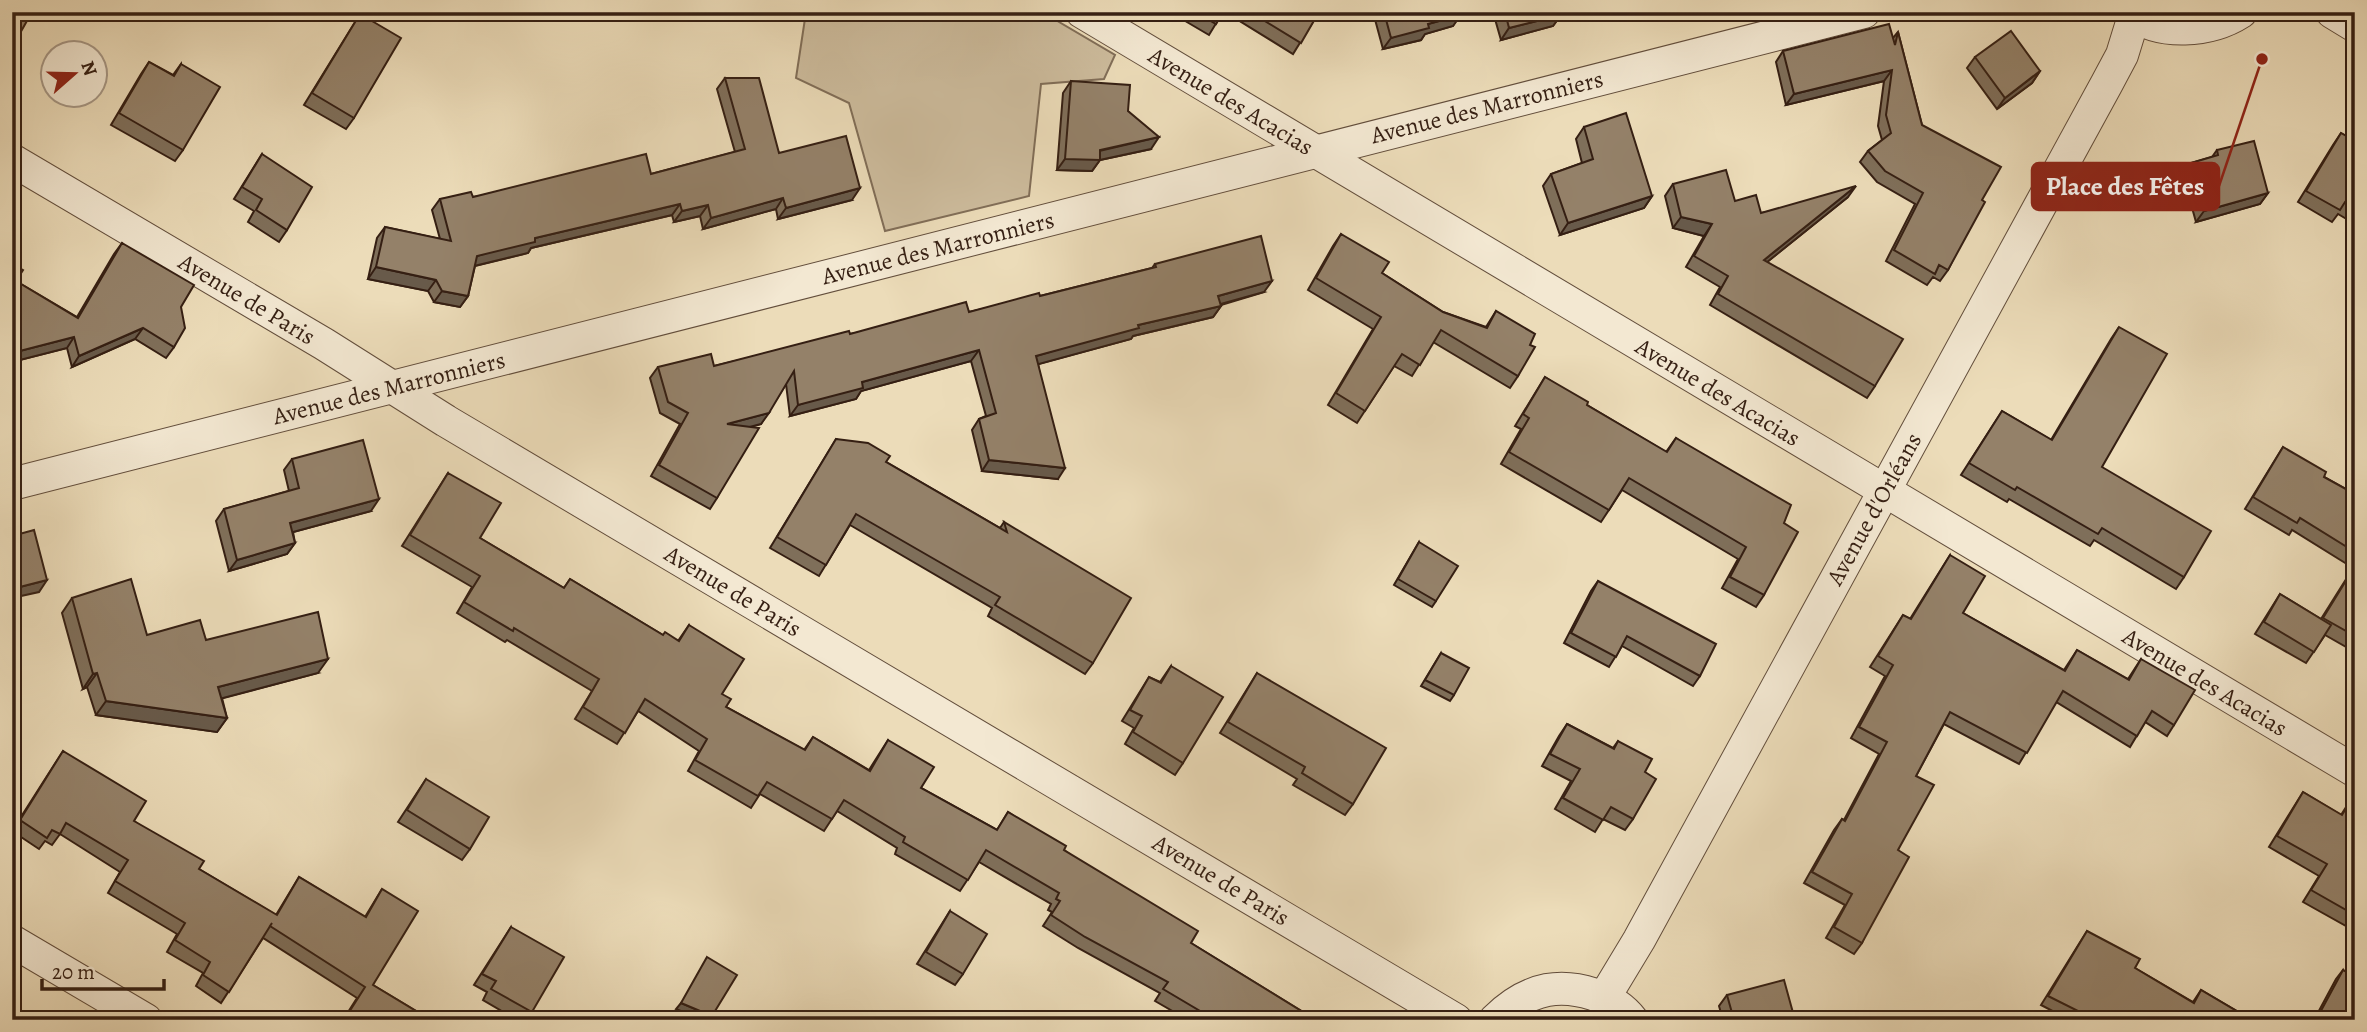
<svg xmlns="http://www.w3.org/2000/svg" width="2367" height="1032" viewBox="0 0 2367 1032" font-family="Alegreya,serif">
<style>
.green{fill:#cdbc9d;stroke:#816e58;stroke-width:2}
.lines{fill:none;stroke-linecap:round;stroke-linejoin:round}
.street-casing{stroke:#634e3c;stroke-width:34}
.street{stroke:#f3e8d2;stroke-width:32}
.wall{fill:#7f6f5a;stroke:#351f13;stroke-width:2}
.shaded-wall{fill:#685a4a;stroke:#351f13;stroke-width:2}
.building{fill:#948169;stroke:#351f13;stroke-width:2}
.labels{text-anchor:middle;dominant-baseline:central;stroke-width:5;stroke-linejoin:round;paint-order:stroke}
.street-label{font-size:24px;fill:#351f13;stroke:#f3e8d2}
.leader{fill:none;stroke:#8f2418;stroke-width:2.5}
.callout-dot{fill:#8f2418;stroke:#f3e8d2;stroke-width:2.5}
.callout{fill:#8f2418;stroke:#8f2418;stroke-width:2.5}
.callout-label{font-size:26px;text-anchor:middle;font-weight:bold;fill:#fff}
</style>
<rect width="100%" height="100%" fill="#ecdcb9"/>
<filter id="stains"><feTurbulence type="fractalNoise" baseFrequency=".00286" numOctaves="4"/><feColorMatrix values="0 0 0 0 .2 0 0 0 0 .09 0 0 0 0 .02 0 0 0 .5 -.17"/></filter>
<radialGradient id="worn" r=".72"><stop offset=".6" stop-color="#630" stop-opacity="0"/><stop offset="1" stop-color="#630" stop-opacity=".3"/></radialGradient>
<path class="green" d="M806,12H1042L1115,55L1104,79L1041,84L1029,196L885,231L849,103L796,78Z"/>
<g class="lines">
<g class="street-casing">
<g id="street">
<path d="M1082,12L2355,771"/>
<path d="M2129,12C2160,36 2210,32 2241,12"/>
<path d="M2332,12L2355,26"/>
<path d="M12,160L324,344L446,421L1456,1020"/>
<path d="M12,484L1864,12"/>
<path d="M12,941L146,1020"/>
<path d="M1604,998L1639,940L2106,85L2122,55L2134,16"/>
<path d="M1495,1020C1509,1006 1527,994 1547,990C1575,985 1614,996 1632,1020"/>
</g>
</g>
<use href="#street" class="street"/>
</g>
<g class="wall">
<path d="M1177,12H1223L1209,35L1175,15Z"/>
<path d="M1225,12H1319L1293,54Z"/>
<path d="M1373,12H1461L1453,26L1425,34L1421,40L1383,49Z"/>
<path d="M1493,12H1561V15L1553,26L1501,40Z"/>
<path d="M360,14L354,118L346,129L304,105Z"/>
<path d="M1898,32L1922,125L1982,200L1948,270L1940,281L1933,277L1927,285L1886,261L1915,204L1877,182L1860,162L1868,151L1882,140L1878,126L1884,81L1786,105L1776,62L1783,51L1893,38Z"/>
<path d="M1975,57L2040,71L2032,83L1997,109L1967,68Z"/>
<path d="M149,62L173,75L181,64L183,150L175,161L111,125L141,74Z"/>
<path d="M725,78L779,153L852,200L778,219L776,209L703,229L700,216L674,222L672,215L531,248L528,253L475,266L468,296L460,307L434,302L428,291L368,279L377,238L385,227L440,239L432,210L440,199L473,197L651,174L735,152L717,89Z"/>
<path d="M1071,81L1128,111L1151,149L1100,160L1092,171L1057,170L1063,93Z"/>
<path d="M1584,127L1652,196L1644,208L1560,235L1543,186L1551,174L1582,163L1576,139Z"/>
<path d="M2341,133L2355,141V224L2338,214L2332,222L2298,202L2333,145Z"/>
<path d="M2217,150L2268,193L2260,204L2196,222L2183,175L2191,163L2212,157Z"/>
<path d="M262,154L287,230L279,242L248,222L254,211L234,199Z"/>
<path d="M1673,184L1735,201L1761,213L1848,197L1767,262L1875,386L1867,398L1710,305L1720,287L1686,267L1704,236L1673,228L1665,196Z"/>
<path d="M1341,234L1382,273L1443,312L1486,327L1496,311L1530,345L1518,376L1510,388L1433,342L1412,376L1394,366L1357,423L1328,405L1373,329L1308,290L1333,246Z"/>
<path d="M122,243L181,307L174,347L166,358L135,339L72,367L67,348L12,362V264L16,281L77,317L114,254Z"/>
<path d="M1155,264L1264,292L1221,305V306L1213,317L1133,336L1131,339L1038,364L1058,479L982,471L972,430L979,419L986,416L971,361L861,391L856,399L790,416L786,384L761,424L749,427L717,498L710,509L651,476L680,424L660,413L650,378L658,367L714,366L850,334L969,312L1040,296L1152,268Z"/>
<path d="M2119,327L2102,467L2184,577L2176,589L2094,540L2090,546L2009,499L2007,502L1961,475L2002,411L2051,440L2111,339Z"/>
<path d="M1545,377L1587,405L1666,452L1676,438L1784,523L1764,595L1756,607L1722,588L1738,559L1622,490L1601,522L1501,464L1521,429L1515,426Z"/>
<path d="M836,439L886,462L1000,528L1004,522L1093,663L1085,674L988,616L992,608L850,525L819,576L770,548Z"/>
<path d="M2283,447L2324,477L2355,494V559L2350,566L2292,530L2289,535L2245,509Z"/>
<path d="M292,459L371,511L293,532L295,543L287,554L229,571L216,521L224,509L289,491L284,470Z"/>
<path d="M448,473L480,538L564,588L570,579L663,635L678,641L689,625L722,694L726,707L804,750L813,737L869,770L888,740L921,788L997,830L1008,812L1064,850L1191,943L1316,1020H1188L1155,1001L1160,993L1078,948L1043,926L1052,912L1048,910L1051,904L979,862L960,891L895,854L897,848L837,811L824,831L760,794L751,808L688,771L699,751L638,711L617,744L575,719L592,691L507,640L505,642L457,613L472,587L402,546Z"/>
<path d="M1419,542L1436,601L1432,607L1394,585Z"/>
<path d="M1950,555L1963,613L2064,670L2077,650L2128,679L2141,659L2174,725L2167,736L2145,722L2130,747L2056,702L2019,764L1944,724L1916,776L1898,850L1862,943L1854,954L1826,938L1845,905L1804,883L1834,830L1842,819L1844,820L1879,754L1851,738L1885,676L1870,667L1903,615L1910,619Z"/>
<path d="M2355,565V652L2325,635L2306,663L2255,634L2280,594L2321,619Z"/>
<path d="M1598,581L1700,676L1693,686L1622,646L1609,667L1564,643L1591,591Z"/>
<path d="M72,598L147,635L206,640L318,673L222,698L227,718L217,732L96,715L87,687L83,689L62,613Z"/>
<path d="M1441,653L1454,695L1450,701L1421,686Z"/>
<path d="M1171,666L1183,763L1175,775L1125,744L1134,728L1122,721L1149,677L1160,682Z"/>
<path d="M1257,673L1353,804L1345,815L1293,785L1297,779L1220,733Z"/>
<path d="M1567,724L1613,748L1618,741L1645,772L1633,819L1625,830L1603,819L1595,832L1555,809L1571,781L1542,766L1559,736Z"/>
<path d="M63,751L134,821L199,869L276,915L299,877L365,917L382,889L373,985L431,1020H343L357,998L263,938L221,1003L196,986L203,973L167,952L177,934L108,893L120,872L60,834L52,845L45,841L39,849L12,831Z"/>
<path d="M426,779L470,849L462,860L398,822Z"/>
<path d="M2303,792L2341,815L2355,793V931L2303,902L2319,876L2269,847Z"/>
<path d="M950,911L963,974L955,985L917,964Z"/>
<path d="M511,927L532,1012L526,1020H517L483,1000L487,992L474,985Z"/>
<path d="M2087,931L2135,968L2193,1002L2201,990L2252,1020H2070L2041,1005Z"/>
<path d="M2343,970L2355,1020H2314L2336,979Z"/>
<path d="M1727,995L1795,1020H1723L1719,1006Z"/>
</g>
<g class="shaded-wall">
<path d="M1461,15L1453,26L1425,34L1421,40L1383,49L1391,38L1428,24Z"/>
<path d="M1561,15L1553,26L1501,40L1509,28Z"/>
<path d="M1892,70L1884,81L1786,105L1794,94Z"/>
<path d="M2040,71L2032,83L1997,109L2005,98Z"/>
<path d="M1159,137L1151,149L1100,160L1092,171L1057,170L1065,159Z"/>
<path d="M1856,186L1848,197L1756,271L1764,260Z"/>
<path d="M860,188L852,200L778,219L786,208Z"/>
<path d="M2268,193L2260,204L2196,222L2204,211Z"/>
<path d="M1652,196L1644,208L1560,235L1568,223Z"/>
<path d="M783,198L776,209L703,229L711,218Z"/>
<path d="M680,204L672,215L531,248L528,253L470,267L477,256L535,238Z"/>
<path d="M708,205L700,216L674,222L682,211Z"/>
<path d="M1681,217L1712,224L1704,236L1673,228Z"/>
<path d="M376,267L436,280L428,291L368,279Z"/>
<path d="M1272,281L1264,292L1210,307L1218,296Z"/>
<path d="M442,291L468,296L460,307L434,302Z"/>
<path d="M1221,306L1213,317L1133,336L1131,339L1028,367L1036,356L1138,325Z"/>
<path d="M143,328L135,339L72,367L79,356Z"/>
<path d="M74,337L67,348L12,362V353Z"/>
<path d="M979,350L971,361L861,391L856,399L790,416L798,405L862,382Z"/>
<path d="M769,413L761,424L719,435L727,424Z"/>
<path d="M989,460L1065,468L1058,479L982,471Z"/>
<path d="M379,499L371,511L282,535L290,523Z"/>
<path d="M295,543L287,554L229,571L237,560Z"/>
<path d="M47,580L39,592L12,598V589Z"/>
<path d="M328,659L318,673L208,702L218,687Z"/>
<path d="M97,673L87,687L83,689L93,674Z"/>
<path d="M106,701L227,718L217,732L96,715Z"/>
<path d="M681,1003L712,1016L710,1020H702L676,1009Z"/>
</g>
<g class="building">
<path d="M12,12H32L15,42L12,40Z"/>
<path d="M1196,12H1223L1216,24Z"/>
<path d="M1250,12H1319L1301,43Z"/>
<path d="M1384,12H1461V15L1428,24L1429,28L1391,38Z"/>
<path d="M1505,12H1561V15L1509,28Z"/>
<path d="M360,14L401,38L354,118L312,93Z"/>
<path d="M1889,24L1895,45L1898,32L1922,125L2001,167L1982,200L1985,202L1948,270L1939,265L1935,274L1894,250L1923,193L1885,171L1868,151L1891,133L1886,115L1892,70L1794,94L1783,51Z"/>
<path d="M2011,31L2040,71L2005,98L1975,57Z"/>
<path d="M149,62L174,76L181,64L220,87L183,150L119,113Z"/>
<path d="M725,78H759L779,153L846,136L860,188L786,208L783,198L711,218L708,205L682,211L680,204L535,238V242L477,256L468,296L442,291L436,280L376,267L385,227L451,241L440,199L471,192L473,197L646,154L651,174L745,149Z"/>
<path d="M1071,81L1130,85L1128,111L1159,137L1100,150V160L1065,159Z"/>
<path d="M1626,113L1652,196L1568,223L1551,174L1593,159L1584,127Z"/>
<path d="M2341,133L2355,141V208L2345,202L2340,210L2306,191Z"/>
<path d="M2254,141L2268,193L2204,211L2191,163L2218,155L2217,150Z"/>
<path d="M262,154L312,187L287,230L256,210L262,199L242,187Z"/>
<path d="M1726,170L1735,201L1756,195L1761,213L1856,186L1764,260L1903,339L1875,386L1718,294L1728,276L1694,256L1712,224L1681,217L1673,184Z"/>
<path d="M1341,234L1389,262L1382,273L1443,312L1487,328L1496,311L1535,334L1530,345L1535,347L1518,376L1441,330L1420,365L1402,354L1365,411L1336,393L1381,317L1316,278Z"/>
<path d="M1261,236L1272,281L1218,296L1221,306L1138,325L1139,328L1036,356L1065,468L989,460L979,419L996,413L979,350L862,382L863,388L798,405L794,371L769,413L727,424L759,428L717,498L659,465L688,413L668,402L658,367L711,354L714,366L849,331L850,334L966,302L969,312L1039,293L1040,296L1156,267L1155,264Z"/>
<path d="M122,243L194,285L181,307L185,328L174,347L143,328L79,356L74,337L12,353V264L23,270L16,281L78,318Z"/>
<path d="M2119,327L2167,354L2102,467L2211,531L2184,577L2102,528L2098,534L2017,487L2015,490L1969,463L2002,411L2052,440Z"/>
<path d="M1545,377L1588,402L1587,405L1667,452L1676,438L1791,505L1784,523L1798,532L1764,595L1730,577L1746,547L1629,478L1609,510L1509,452L1529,418L1523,414Z"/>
<path d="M836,439L868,443L890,456L886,462L1007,532L1004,522L1131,598L1093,663L995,605L1000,597L856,514L826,565L777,537Z"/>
<path d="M363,440L379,499L290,523L295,543L237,560L224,509L299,488L292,459Z"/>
<path d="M2283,447L2326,472L2324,477L2355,494V552L2300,518L2297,523L2253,497Z"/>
<path d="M448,473L501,503L480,538L564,588L570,579L663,635L665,632L679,641L689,625L744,659L722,694L731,699L726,707L805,750L813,737L870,771L888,740L934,767L921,788L997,830L1008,812L1066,846L1064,850L1198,931L1191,943L1316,1020H1223L1214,1014L1212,1018L1163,989L1168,982L1085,937L1051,915L1060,901L1056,899L1059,893L986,850L968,880L903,842L905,837L844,800L832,819L767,782L758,796L695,760L707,739L645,699L625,733L583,707L599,679L514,628L513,631L464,602L480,576L410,535Z"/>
<path d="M34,530L47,580L12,589V536Z"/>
<path d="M1419,542L1458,566L1436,601L1398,579Z"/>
<path d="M1950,555L1985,576L1963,613L2065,671L2077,650L2129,680L2141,659L2195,690L2174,725L2152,711L2137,736L2063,691L2027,753L1950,712L1916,776L1934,785L1898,850L1909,857L1862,943L1834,927L1852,894L1812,872L1842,819L1845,821L1887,742L1859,727L1893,665L1878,656L1903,615L1911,619Z"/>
<path d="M2355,566V636L2323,618Z"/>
<path d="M131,579L147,635L200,620L206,640L318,612L328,659L218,687L227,718L106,701L97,673L93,674L72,598Z"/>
<path d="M1598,581L1716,644L1700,676L1627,636L1616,657L1571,633Z"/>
<path d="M2280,594L2331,625L2314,652L2264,622Z"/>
<path d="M1441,653L1469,668L1454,695L1425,680Z"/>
<path d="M1171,666L1223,697L1183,763L1133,732L1142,716L1130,710L1149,677L1161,683Z"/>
<path d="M1257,673L1386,748L1353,804L1302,773L1305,767L1228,722Z"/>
<path d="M1567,724L1614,749L1618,741L1652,759L1645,772L1656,779L1633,819L1611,807L1603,820L1563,798L1580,769L1550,754Z"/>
<path d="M63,751L146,801L134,821L204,861L199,869L277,915L299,877L366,917L382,889L418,911L373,985L431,1020H344L365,987L270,926L272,923L229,992L203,975L210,962L175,940L185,923L115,881L128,860L66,823L60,834L52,830L47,838L20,820Z"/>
<path d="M426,779L489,817L470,849L407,810Z"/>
<path d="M2303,792L2342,815L2355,794V915L2311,890L2327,864L2277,836Z"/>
<path d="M950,911L987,934L963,974L926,952Z"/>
<path d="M511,927L564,957L532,1012L491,989L496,981L482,974Z"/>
<path d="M2087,931L2140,959L2135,968L2194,1003L2201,990L2252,1020H2096L2048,996Z"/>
<path d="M707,957L737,975L712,1016L681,1003Z"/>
<path d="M2343,970L2355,976V1020H2316Z"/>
<path d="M1784,980L1795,1020H1734L1727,995Z"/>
</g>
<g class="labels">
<g class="street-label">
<text transform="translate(1231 101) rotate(31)">Avenue des Acacias</text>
<text transform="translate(1487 107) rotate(-14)">Avenue des Marronniers</text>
<text transform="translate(938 248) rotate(-14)">Avenue des Marronniers</text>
<text transform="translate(247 299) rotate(31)">Avenue de Paris</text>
<text transform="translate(389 388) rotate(-14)">Avenue des Marronniers</text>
<text transform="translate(1718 392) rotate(31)">Avenue des Acacias</text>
<text transform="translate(1874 509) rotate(-61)">Avenue d'Orléans</text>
<text transform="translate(733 591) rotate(31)">Avenue de Paris</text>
<text transform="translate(2205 682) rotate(31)">Avenue des Acacias</text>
<text transform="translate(1221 880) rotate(31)">Avenue de Paris</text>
</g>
</g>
<path class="leader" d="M2262 59L2219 186"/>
<circle class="callout-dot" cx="2262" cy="59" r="7"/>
<rect class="callout" x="2032" y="163" width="187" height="47" rx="7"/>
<g class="callout-label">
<text x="2125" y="195">Place des Fêtes</text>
</g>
<rect width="2367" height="1032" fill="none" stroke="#ecdcb9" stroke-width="42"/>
<rect x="14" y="14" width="2339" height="1004" fill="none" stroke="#351f13" stroke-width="3.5"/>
<rect x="21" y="21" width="2325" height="990" fill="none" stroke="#351f13" stroke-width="2"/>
<g transform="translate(74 74) rotate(70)"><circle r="33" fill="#f3e8d2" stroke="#a79886" stroke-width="2"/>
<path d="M0-5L12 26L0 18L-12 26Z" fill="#8f2418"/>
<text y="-10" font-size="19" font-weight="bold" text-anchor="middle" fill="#351f13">N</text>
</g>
<path d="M42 979v10h122v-10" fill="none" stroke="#351f13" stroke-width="3.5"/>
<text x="52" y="979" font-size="21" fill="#351f13" stroke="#f3e8d2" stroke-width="5" paint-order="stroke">20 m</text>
<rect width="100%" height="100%" filter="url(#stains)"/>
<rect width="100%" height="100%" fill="url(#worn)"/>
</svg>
